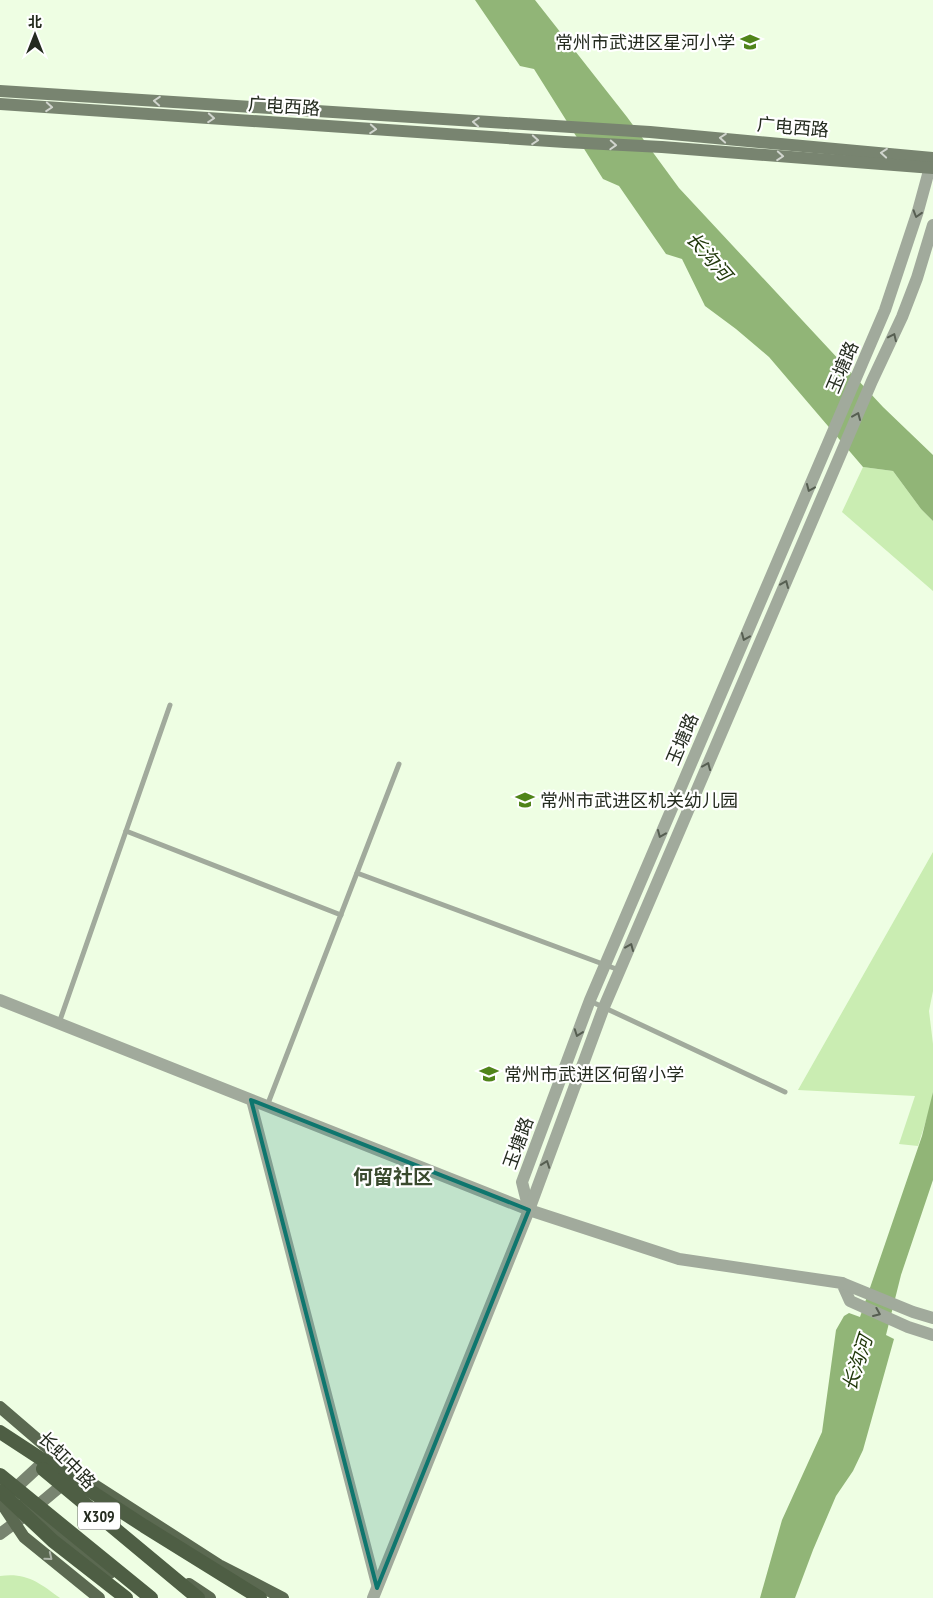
<svg xmlns="http://www.w3.org/2000/svg" width="933" height="1598" viewBox="0 0 933 1598" font-family="'PT Sans Narrow','Noto Sans SC',sans-serif">
<style>
.green{fill:#caedb2}
.water{fill:#91b577}
.lines{fill:none;stroke-linecap:round;stroke-linejoin:round}
.service{stroke:#a1aa9c;stroke-width:5}
.minor{stroke:#a1aa9c;stroke-width:10}
.tertiary{stroke:#a1aa9c;stroke-width:12}
.secondary{stroke:#788470;stroke-width:12}
.primary{stroke:#5b6951;stroke-width:12}
.trunk-bridge{stroke:#4e5e44;stroke-width:14}
.oneway{stroke:#d0d4cd}
.oneway2{stroke:#565e51}
.oneway3{stroke:#adb4a8}
.marked{fill:#0f766e;fill-opacity:0.2;stroke:#0f766e;stroke-width:4;stroke-linejoin:round}
.labels{text-anchor:middle;dominant-baseline:central;stroke-width:4.5;stroke-linejoin:round;paint-order:stroke}
.shield{fill:#fff;stroke:#666b62;stroke-width:1}
.shield-label{font-size:16px;font-weight:bold;fill:#242b1f}
.poi-label{font-size:18px;fill:#242b1f;stroke:#fff;text-anchor:start}
.street-label{font-size:18px;fill:#242b1f;stroke:#fff}
.water-label{font-size:19px;font-style:italic;fill:#21380b;stroke:#fff}
.quarter-label{font-size:20px;font-weight:bold;fill:#3a4a2e;stroke:#fff}
</style>
<rect width="100%" height="100%" fill="#eefee3"/>
<g class="green">
<path d="M863,467L893,471L921,509L933,521V591L842,512Z"/>
<path d="M933,852V991L929,1011L933,1044V1092L930,1108L918,1146L899,1144L915,1096L798,1090Z"/>
<path d="M0,1576C26,1572 40,1583 60,1598H0Z"/>
</g>
<g class="water">
<path d="M475,0H535L627,117L679,188L883,407L933,455V521L921,509L893,471L863,467L769,357L736,329L705,306L682,259L666,254L619,186L603,179L534,69L520,66Z"/>
<path d="M933,1092V1180L901,1275L886,1335L894,1339L863,1450L853,1471L836,1496L813,1550L795,1598H760L782,1520L822,1432L836,1330L844,1316L849,1313L860,1317L922,1136Z"/>
</g>
<g class="lines">
<g class="service">
<path d="M126,831L341,915"/>
<path d="M357,873L619,970"/>
<path d="M590,1001L785,1092"/>
<path d="M59,1023L170,705"/>
<path d="M267,1106L399,764"/>
</g>
<path class="minor" d="M251,1100L377,1588"/>
<g class="tertiary">
<path d="M0,1000L529,1210L679,1259L842,1283L850,1301L908,1327L933,1335"/>
<path d="M529,1210L522,1182L590,1000L885,310L918,211L930,167"/>
<path d="M842,1283L913,1312L933,1318"/>
<path d="M373,1598L529,1210L604,1007L872,381L902,317L917,278L933,225"/>
</g>
<g class="secondary">
<path d="M0,91L650,132L933,158"/>
<path d="M0,104L565,142L662,147L933,168"/>
<path d="M9,1494L48,1458"/>
<path d="M0,1534L31,1511L68,1480"/>
</g>
<g class="primary">
<path d="M0,1407L79,1475L219,1565L283,1598"/>
<path d="M0,1501L24,1537L99,1598"/>
<path d="M23,1505L110,1573"/>
<path d="M189,1584L210,1598"/>
</g>
<g class="trunk-bridge">
<path d="M0,1432L144,1526L260,1598"/>
<path d="M43,1469L198,1598"/>
<path d="M0,1475L151,1598"/>
<path d="M0,1491L53,1541L126,1598"/>
</g>
</g>
<defs><path id="oneway-chevron" d="M-2-3.5L2.5 0L-2 3.5" fill="none" stroke-width="1.6" stroke-linecap="round" stroke-linejoin="round" transform="scale(1.25)"/></defs>
<g class="oneway">
<use href="#oneway-chevron" transform="translate(157 101) rotate(-176)"/>
<use href="#oneway-chevron" transform="translate(49 107) rotate(4)"/>
<use href="#oneway-chevron" transform="translate(211 118) rotate(4)"/>
<use href="#oneway-chevron" transform="translate(476 122) rotate(-176)"/>
<use href="#oneway-chevron" transform="translate(373 129) rotate(4)"/>
<use href="#oneway-chevron" transform="translate(723 138) rotate(-175)"/>
<use href="#oneway-chevron" transform="translate(535 140) rotate(4)"/>
<use href="#oneway-chevron" transform="translate(613 145) rotate(3)"/>
<use href="#oneway-chevron" transform="translate(884 153) rotate(-175)"/>
<use href="#oneway-chevron" transform="translate(780 156) rotate(4)"/>
</g>
<g class="oneway2">
<use href="#oneway-chevron" transform="translate(917 214) rotate(107)"/>
<use href="#oneway-chevron" transform="translate(893 337) rotate(-65)"/>
<use href="#oneway-chevron" transform="translate(857 416) rotate(-67)"/>
<use href="#oneway-chevron" transform="translate(810 488) rotate(113)"/>
<use href="#oneway-chevron" transform="translate(785 584) rotate(-67)"/>
<use href="#oneway-chevron" transform="translate(745 637) rotate(113)"/>
<use href="#oneway-chevron" transform="translate(707 766) rotate(-67)"/>
<use href="#oneway-chevron" transform="translate(661 834) rotate(113)"/>
<use href="#oneway-chevron" transform="translate(630 947) rotate(-67)"/>
<use href="#oneway-chevron" transform="translate(578 1033) rotate(110)"/>
<use href="#oneway-chevron" transform="translate(546 1164) rotate(-70)"/>
<use href="#oneway-chevron" transform="translate(877 1313) rotate(23)"/>
</g>
<use class="oneway3" href="#oneway-chevron" transform="translate(49 1557) rotate(39)"/>
<path class="marked" d="M251,1100L529,1210L377,1588Z"/>
<defs>
<g id="school-bare" transform="scale(1.5)"><path d="M0-5L7-2L0 1L-7-2ZM-4 1L0 2.5L4 1V4Q0 6-4 4Z" fill="#50841a" stroke="#fff" stroke-width="2.5" paint-order="stroke"/></g>
</defs>
<g fill-rule="evenodd">
<use href="#school-bare" x="750" y="42"/>
<use href="#school-bare" x="525" y="800"/>
<use href="#school-bare" x="489" y="1074"/>
</g>
<g class="labels">
<rect class="shield" x="78" y="1502.5" width="42" height="27" rx="4"/>
<g class="shield-label">
<text x="99" y="1516">X309</text>
</g>
<g class="poi-label">
<text x="735" y="42" text-anchor="end">常州市武进区星河小学</text>
<text x="540" y="800">常州市武进区机关幼儿园</text>
<text x="504" y="1074">常州市武进区何留小学</text>
</g>
<g class="street-label">
<text transform="translate(284 106) rotate(4)">广电西路</text>
<text transform="translate(793 127) rotate(5)">广电西路</text>
<text transform="translate(842 367) rotate(-67)">玉塘路</text>
<text transform="translate(682 739) rotate(-67)">玉塘路</text>
<text transform="translate(518 1143) rotate(-70)">玉塘路</text>
<text transform="translate(67 1460) rotate(45)">长虹中路</text>
</g>
<g class="water-label">
<text transform="translate(709 256) rotate(49)">长沟河</text>
<text transform="translate(857 1363) rotate(-72)">长沟河</text>
</g>
<g class="quarter-label">
<text x="393" y="1177">何留社区</text>
</g>
</g>
<g transform="translate(35 35)" stroke="#ffffff" stroke-width="4" paint-order="stroke">
<path d="M0-4L9 19L0 12L-9 19Z" fill="#242b1f"/>
<text y="-8" font-size="14" font-weight="bold" text-anchor="middle" fill="#242b1f">北</text>
</g>
</svg>
